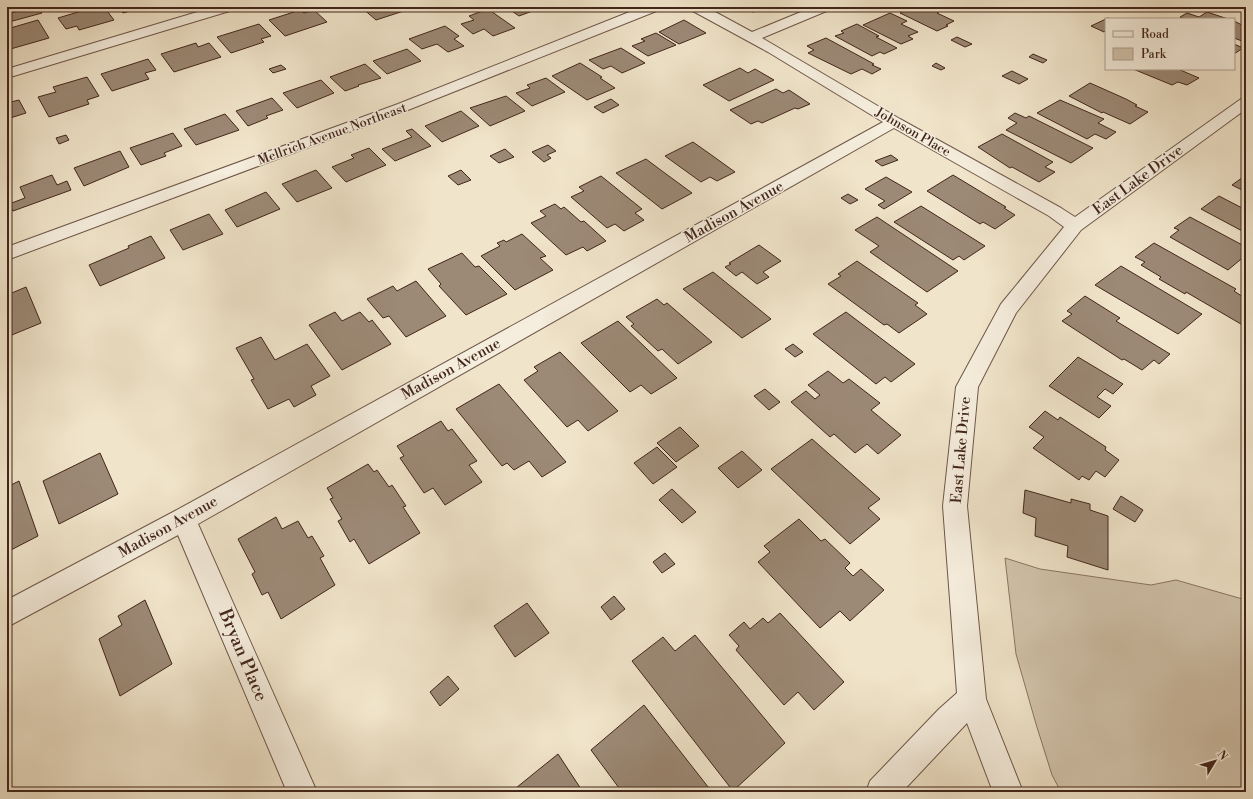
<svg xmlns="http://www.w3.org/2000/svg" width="1253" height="799" viewBox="0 0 1253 799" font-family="'Libre Bodoni',serif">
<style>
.green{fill:#d2c4ac;stroke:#8a7564}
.building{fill:#9c8976;stroke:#42261b}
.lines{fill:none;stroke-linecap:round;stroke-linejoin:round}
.minor-casing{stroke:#6e5647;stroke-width:2}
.minor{fill:#f5eddd;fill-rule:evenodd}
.labels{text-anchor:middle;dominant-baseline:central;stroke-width:3;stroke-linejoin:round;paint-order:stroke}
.far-street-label{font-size:13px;fill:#42261b;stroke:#f5eddd}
.street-label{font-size:15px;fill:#42261b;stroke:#f5eddd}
.near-street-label{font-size:18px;fill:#42261b;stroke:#f5eddd}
</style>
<rect width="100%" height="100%" fill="#f0e4ca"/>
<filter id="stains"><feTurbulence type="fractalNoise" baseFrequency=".005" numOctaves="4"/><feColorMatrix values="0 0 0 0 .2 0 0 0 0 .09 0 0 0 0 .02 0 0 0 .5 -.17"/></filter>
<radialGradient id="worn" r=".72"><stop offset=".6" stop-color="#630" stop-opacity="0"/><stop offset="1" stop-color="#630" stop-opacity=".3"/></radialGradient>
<path class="green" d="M1005,558L1040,569L1151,585L1176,580L1246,600V792H1061L1052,775L1036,724L1016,654Z"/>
<g class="building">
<path d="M33,7H38L42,13L9,22L7,19V14Z"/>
<path d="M95,7H104L114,20L79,30L77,26L66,29L58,18Z"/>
<path d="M118,7H144L123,13Z"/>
<path d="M361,7H416L376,20Z"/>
<path d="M506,7H543L519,16Z"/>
<path d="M739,7H765L753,12Z"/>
<path d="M905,7H931L940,11L937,13L954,21L946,25L948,26L937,31L900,13L904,11L900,9Z"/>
<path d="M488,9L515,28L493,36L484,29L473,34L461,24L474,20L469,16Z"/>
<path d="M300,10L304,13L314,10L327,22L285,36L269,20Z"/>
<path d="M1207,12L1228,19H1186L1180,17L1187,13L1199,17Z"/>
<path d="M890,13L907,21L901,24L918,32L908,36L913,39L901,44L863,25Z"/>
<path d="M1108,18L1111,19H1106V30L1104,32L1091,26Z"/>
<path d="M38,20L49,38L7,50V29Z"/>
<path d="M684,20L706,33L679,44L659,32Z"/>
<path d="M1234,21L1246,27V38L1242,41L1234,38Z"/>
<path d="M259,24L271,36L261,39L264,42L231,53L217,37Z"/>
<path d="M857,24L879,36L876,37L897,48L884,54L880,52L872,56L835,36L844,33L841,31Z"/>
<path d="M445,26L459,36L454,39L464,46L448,52L437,44L422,49L409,39Z"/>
<path d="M656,33L676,45L648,56L632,46L645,41L641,39Z"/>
<path d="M957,37L972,44L965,47L951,40Z"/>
<path d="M826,38L874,64L872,65L881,69L872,74L862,69L851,74L808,53L814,50L807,46Z"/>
<path d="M196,43L198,47L209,43L221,57L174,72L161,54Z"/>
<path d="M1234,44L1243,48L1234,54Z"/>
<path d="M621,48L645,63L622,73L611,66L603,69L589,60Z"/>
<path d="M407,49L421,61L387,74L373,61Z"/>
<path d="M1033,54L1047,60L1043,63L1029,57Z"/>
<path d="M148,59L156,70L145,73L149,79L112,91L101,74Z"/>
<path d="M580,63L602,77L600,78L615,88L587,100L552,76Z"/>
<path d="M936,63L945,68L941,70L932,66Z"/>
<path d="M365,64L381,78L358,85L359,86L345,91L330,77Z"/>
<path d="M281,65L286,69L273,73L269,69Z"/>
<path d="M740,68L748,73L755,69L774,80L729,101L703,85Z"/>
<path d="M1133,69H1178L1199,78L1187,85L1178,82L1172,85Z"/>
<path d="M1012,71L1028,79L1019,84L1002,76Z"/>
<path d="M87,77L99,96L87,100L89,104L49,117L38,97L56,92L53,87Z"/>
<path d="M546,78L565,92L532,106L516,93L530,88L527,85Z"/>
<path d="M321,80L334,93L297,108L283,93Z"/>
<path d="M1090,83L1126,99L1137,105L1135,106L1148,112L1130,124L1103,112L1102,113L1069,96Z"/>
<path d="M776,89L783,93L789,90L810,104L798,109L795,108L762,123L758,121L751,124L730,110Z"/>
<path d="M506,96L525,111L490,126L470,108Z"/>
<path d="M272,98L283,110L266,116L268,118L248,126L236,111Z"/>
<path d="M611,99L619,105L603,113L594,107Z"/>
<path d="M19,100L26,113L7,119V103Z"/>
<path d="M1060,100L1104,119L1098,123L1116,132L1106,139L1095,134L1087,139L1037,113Z"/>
<path d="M461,111L479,126L442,142L425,126Z"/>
<path d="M1015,113L1026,118L1029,116L1093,148L1071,163L1006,130L1017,123L1008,118Z"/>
<path d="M225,114L239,130L196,145L184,129Z"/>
<path d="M412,129L431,146L395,161L382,149L412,137L406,131Z"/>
<path d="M173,133L182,146L164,153L166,156L141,165L130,148Z"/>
<path d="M1002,134L1053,162L1045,167L1055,172L1039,182L1012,167L1010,168L978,147Z"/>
<path d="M66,135L69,140L59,144L56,138Z"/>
<path d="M693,142L710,154L735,172L717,181L710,177L701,182L665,156Z"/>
<path d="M548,145L556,151L547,155L551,158L544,162L532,152Z"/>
<path d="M369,148L386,165L346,182L332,167L354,158L351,155Z"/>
<path d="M505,149L514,157L499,163L490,156Z"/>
<path d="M120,151L129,167L84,186L74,168Z"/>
<path d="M891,155L898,160L882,166L875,161Z"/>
<path d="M646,159L662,171L692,193L662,209L616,173Z"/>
<path d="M316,170L332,188L297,202L282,184Z"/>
<path d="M461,170L471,180L458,185L448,176Z"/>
<path d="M52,175L57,185L67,181L71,190L13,211L9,204L25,198L20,187Z"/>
<path d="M953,175L1006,207L1004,208L1015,215L995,229L983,222L980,224L927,191Z"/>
<path d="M1246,175V192L1232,185Z"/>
<path d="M601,176L642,209L635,213L644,220L624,231L615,224L607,228L571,197L584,191L579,187Z"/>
<path d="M886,177L912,192L884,209L878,205L885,201L865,189Z"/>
<path d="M266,192L280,209L237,227L225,210Z"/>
<path d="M848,194L858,200L850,204L841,198Z"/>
<path d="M1219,196L1246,210V233L1201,209Z"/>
<path d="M555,204L561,209L564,207L581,222L584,221L606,241L587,251L583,247L566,255L531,223L546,216L540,211Z"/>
<path d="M921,206L985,246L964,260L959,256L953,260L894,222Z"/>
<path d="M209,214L223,234L183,250L170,230Z"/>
<path d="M877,217L958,271L927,292L870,252L879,246L855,230Z"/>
<path d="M1190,217L1246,247V255L1228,270L1170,237L1179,230L1174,228Z"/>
<path d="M522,234L546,256L540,258L553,270L515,290L481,256L500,246L497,243L504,240L506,242Z"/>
<path d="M151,236L165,258L100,286L89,265L129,248L128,246Z"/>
<path d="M1154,243L1236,289L1234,291L1246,299V327L1186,292L1185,294L1159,279L1161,277L1141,265L1145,262L1135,257Z"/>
<path d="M759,245L781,261L763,272L769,277L757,284L742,272L736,276L725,267L731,264L729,263Z"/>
<path d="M462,253L475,267L479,266L507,294L466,315L439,286L441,284L428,269Z"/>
<path d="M857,261L918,303L915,305L927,314L899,333L887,324L884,325L828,284L841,276L838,274Z"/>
<path d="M1121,266L1200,313L1202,314L1178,334L1095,285Z"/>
<path d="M713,272L771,319L742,338L683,289Z"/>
<path d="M416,281L446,316L406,337L389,316L383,318L367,299L393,286L397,291Z"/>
<path d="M26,287L41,323L7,337V295Z"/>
<path d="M1085,296L1120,318L1116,321L1170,354L1159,364L1154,360L1142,370L1124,359L1122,360L1062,321L1072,314L1067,311Z"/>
<path d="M657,299L664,305L667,303L712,342L678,364L662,349L658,351L631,326L634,324L626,317Z"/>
<path d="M335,312L342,321L360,312L369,322L372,320L391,344L342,370L309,325Z"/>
<path d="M846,312L915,364L891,382L885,377L876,384L813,334Z"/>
<path d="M618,321L677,378L651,394L641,385L630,392L581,343Z"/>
<path d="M261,337L275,360L307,344L330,376L311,386L316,395L294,407L289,399L268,409L251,380L254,379L236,348Z"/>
<path d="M793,344L803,352L795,357L785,349Z"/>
<path d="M560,352L618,411L588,431L578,420L567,427L524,380L538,371L534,367Z"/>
<path d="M1078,357L1123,384L1113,394L1105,389L1097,397L1111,406L1099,418L1049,386Z"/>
<path d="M828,371L843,383L849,379L880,403L871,410L901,435L878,454L867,444L855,453L834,434L830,437L791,402L806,391L815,399L820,395L808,385Z"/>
<path d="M499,384L566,462L542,477L529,461L514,470L507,463L502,466L456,409Z"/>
<path d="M765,389L780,402L769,410L754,396Z"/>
<path d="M1045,411L1058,420L1060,417L1106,447L1105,450L1119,460L1105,477L1096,471L1089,480L1082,476L1079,480L1033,448L1044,437L1029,427Z"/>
<path d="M441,421L448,431L452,429L477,461L469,465L482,482L445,505L433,488L424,493L400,458L404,456L397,446Z"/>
<path d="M680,427L699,446L676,462L657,443Z"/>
<path d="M812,439L880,499L868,508L880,519L850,544L771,469Z"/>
<path d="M657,447L677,467L653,484L634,463Z"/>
<path d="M742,451L762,470L738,488L718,468Z"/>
<path d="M100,453L118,494L59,524L43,481Z"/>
<path d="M368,464L374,472L377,470L389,487L392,485L406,506L403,507L420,533L369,564L354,539L350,542L338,521L342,519L330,499L333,498L327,488Z"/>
<path d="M19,481L38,536L7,552V487Z"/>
<path d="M672,489L696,512L682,523L659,500Z"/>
<path d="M1025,490L1071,503V499L1090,504V510L1108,516V570L1067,557L1068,546L1035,536L1036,518L1023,513Z"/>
<path d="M1121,496L1143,510L1135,522L1113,509Z"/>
<path d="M276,517L282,529L298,521L308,538L312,536L324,556L320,558L335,585L281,619L268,592L262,595L252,574L255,572L238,539Z"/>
<path d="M799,519L821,541L825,539L850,563L845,568L853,576L861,569L884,590L850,621L840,611L820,628L758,562L770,552L764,546Z"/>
<path d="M665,553L675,564L662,573L653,562Z"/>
<path d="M614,596L625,609L611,620L601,607Z"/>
<path d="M145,600L172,664L120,696L99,639L122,625L118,616Z"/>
<path d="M527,603L549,633L515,657L494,626Z"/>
<path d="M780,613L844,682L814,710L798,692L784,705L736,650L739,646L729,635L744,622L750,629L763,618L768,623Z"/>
<path d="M695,635L785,743L733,791L632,661L663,637L675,651Z"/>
<path d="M448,676L459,689L440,706L430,692Z"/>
<path d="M644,705L712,792H622L591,750Z"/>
<path d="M558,754L583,792H511Z"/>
</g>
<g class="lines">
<g class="minor-casing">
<g id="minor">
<path d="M214,7H235L233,10L7,78V69Z"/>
<path d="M642,7H661L659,10L408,110L7,260V247L398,104Z"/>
<path d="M689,7H706L752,32L813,7H831L829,10L762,38L900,119L1061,208L1075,217L1241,99L1246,97V109L1081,230L1016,313L978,387L967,506L986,699L1023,792H993L967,723L902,792H866L870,781L939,709L957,693L943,506L956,387L1001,304L1064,227L1049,216L894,128L198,524L317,792H287L178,535L7,627V600L175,511L883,122L768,52L691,10Z"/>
</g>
</g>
<use href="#minor" class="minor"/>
</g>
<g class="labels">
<g class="far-street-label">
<text transform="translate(913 132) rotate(30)">Johnson Place</text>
<text transform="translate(332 134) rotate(-20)">Mellrich Avenue Northeast</text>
</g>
<g class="street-label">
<text transform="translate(1138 180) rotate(-36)">East Lake Drive</text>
<text transform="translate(734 212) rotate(-29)">Madison Avenue</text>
<text transform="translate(451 369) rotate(-29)">Madison Avenue</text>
<text transform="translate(961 450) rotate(-85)">East Lake Drive</text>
<text transform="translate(168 527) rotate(-29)">Madison Avenue</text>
</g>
<g class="near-street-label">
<text transform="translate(243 655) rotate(67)">Bryan Place</text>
</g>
</g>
<rect width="1253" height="799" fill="none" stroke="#f0e4ca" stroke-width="24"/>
<rect x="8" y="8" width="1237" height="783" fill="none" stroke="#42261b" stroke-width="2"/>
<rect x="12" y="12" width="1229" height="775" fill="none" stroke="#42261b"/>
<rect x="1105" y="18" width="130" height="52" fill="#f5eddd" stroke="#ad9d8f"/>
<rect x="1113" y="31" width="20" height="6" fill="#f5eddd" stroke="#ad9d8f"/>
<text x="1141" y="38" font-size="12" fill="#42261b">Road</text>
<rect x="1113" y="48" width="20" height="12" fill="#d2c4ac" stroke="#ad9d8f"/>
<text x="1141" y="58" font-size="12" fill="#42261b">Park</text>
<g transform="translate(1215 761) rotate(52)" stroke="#f5eddd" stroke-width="3" paint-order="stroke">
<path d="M0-3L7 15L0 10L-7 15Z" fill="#42261b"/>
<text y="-6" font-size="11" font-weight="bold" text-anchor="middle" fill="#42261b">N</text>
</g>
<rect width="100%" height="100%" filter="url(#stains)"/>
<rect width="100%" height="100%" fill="url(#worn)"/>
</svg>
